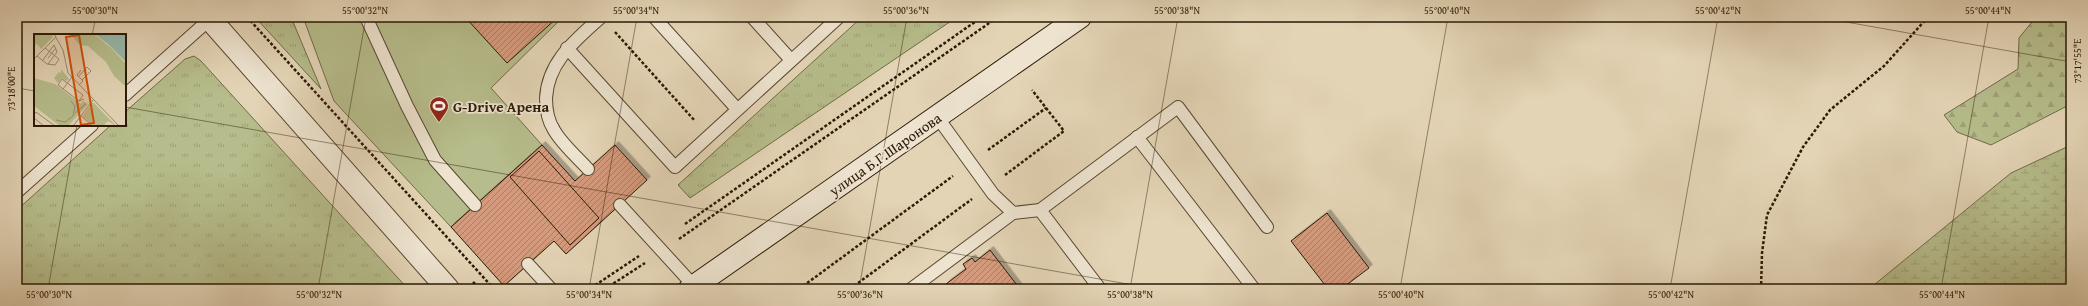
<svg xmlns="http://www.w3.org/2000/svg" width="2088" height="306" viewBox="0 0 2088 306" font-family="'Gentium Book Plus',serif">
<style>
.grass{fill:url(#grass-tufts);stroke:#706b48}
.forest{fill:url(#forest-firs);stroke:#706b48}
.wetland{fill:url(#wetland-marsh);stroke:#706b48}
.garden{fill:#b6bc8b;stroke:#706b48}
.building{fill:url(#building-hatch);stroke:#2b1a06;filter:url(#shadow)}
.lines{fill:none;stroke-linecap:round;stroke-linejoin:round}
.lane-casing{stroke:#594832;stroke-width:14}
.street-casing{stroke:#594832;stroke-width:24}
.secondary-casing{stroke:#2b1a06;stroke-width:24}
.path{stroke:#2b1a06;stroke-width:2.5;stroke-dasharray:3 2;stroke-linecap:butt}
.lane{stroke:#ede3cf;stroke-width:12}
.street{stroke:#ede3cf;stroke-width:22}
.secondary{stroke:#ede3cf;stroke-width:22}
.ticks{fill:none;stroke:#2b1a06;stroke-width:1;stroke-opacity:0.45}
.labels{text-anchor:middle;dominant-baseline:central;stroke-width:3.5;stroke-linejoin:round;paint-order:stroke}
.poi-label{font-size:15px;font-weight:bold;fill:#2b1a06;stroke:#ede3cf;text-anchor:start}
.street-label{font-size:15px;fill:#2b1a06;stroke:#ede3cf}
.inset-road{fill:none;stroke:#998a6f;stroke-width:1}
.view{fill:#cc500b;fill-opacity:0.15;stroke:#cc500b;stroke-width:2}
.inset-edge{fill:none;stroke:#2b1a06;stroke-width:2}
.neatline{fill:none;stroke:#2b1a06;stroke-width:1.5}
.ticks-label{font-size:10px;text-anchor:middle;fill:#2b1a06}
</style>
<defs>
<pattern id="grass-tufts" width="24" height="20" patternUnits="userSpaceOnUse"><rect width="24" height="20" fill="#b6bc8b"/><path d="M3 7l-1-3M5 7V3M7 7l1-3M15 17l-1-3M17 17v-4M19 17l1-3" fill="none" stroke="#9da176"/></pattern>
<pattern id="forest-firs" width="22" height="20" patternUnits="userSpaceOnUse"><rect width="22" height="20" fill="#b6bc8b"/><path d="M5 1l3.5 6h-7zM16 11l3.5 6h-7z" fill="#9da176"/></pattern>
<pattern id="wetland-marsh" width="20" height="14" patternUnits="userSpaceOnUse"><rect width="20" height="14" fill="#b6bc8b"/><path d="M1 5h8M5 5V1M11 12h8M15 12V8" fill="none" stroke="#9da176"/></pattern>
<pattern id="building-hatch" width="6" height="6" patternUnits="userSpaceOnUse"><rect width="6" height="6" fill="#d49a7d"/><path d="M-1 1l2-2M0 6l6-6M5 7l2-2" fill="none" stroke="#ac7d64"/></pattern>
<filter id="shadow"><feDropShadow dx="3.5" dy="-3.5" stdDeviation="0" flood-color="#0004"/></filter>
</defs>
<rect width="100%" height="100%" fill="#e3d4b5"/>
<filter id="stains"><feTurbulence type="fractalNoise" baseFrequency=".005" numOctaves="4"/><feColorMatrix values="0 0 0 0 .2 0 0 0 0 .09 0 0 0 0 .02 0 0 0 .5 -.17"/></filter>
<radialGradient id="worn" r=".72"><stop offset=".6" stop-color="#630" stop-opacity="0"/><stop offset="1" stop-color="#630" stop-opacity=".3"/></radialGradient>
<g class="grass">
<path d="M255,17H291L321,89Z"/>
<path d="M862,17H957L690,198L678,185Z"/>
<path d="M194,56L201,61L408,289H17V210L111,125H125V112L185,59Z"/>
</g>
<path class="forest" d="M2036,17H2071V104L1991,145L1957,132L1944,115L2018,69L2019,38Z"/>
<path class="wetland" d="M2071,145V289H1869L2011,173Z"/>
<path class="garden" d="M303,17H563L491,88L542,145L451,227L334,101Z"/>
<g class="building">
<path d="M465,17H558L507,63Z"/>
<path d="M542,145L575,181L615,145L647,180L566,254L554,241L504,286L451,227Z"/>
<path d="M539,151L599,218L570,245L510,177Z"/>
<path d="M1327,213L1369,268L1341,289H1328L1291,241Z"/>
<path d="M990,250L1020,289H949L946,284L966,269L963,264L972,258L975,262Z"/>
</g>
<g class="lines">
<g class="lane-casing">
<g id="lane">
<path d="M366,17L407,106L435,160L475,205"/>
<path d="M654,17L737,109"/>
<path d="M752,17L791,60"/>
<path d="M567,48L675,167L839,17"/>
<path d="M125,95L210,19"/>
<path d="M938,118L993,194L1013,213L1040,210L1178,107L1267,227"/>
<path d="M1137,137L1254,289"/>
<path d="M588,169C578,158 561,143 554,130C548,121 546,109 546,98C548,61 576,40 601,17"/>
<path d="M17,192L92,125"/>
<path d="M620,205L694,286"/>
<path d="M1040,210L1100,289"/>
<path d="M528,264L551,289"/>
<path d="M911,289L1013,213"/>
</g>
</g>
<g class="street-casing">
<path id="street" d="M208,17L448,289"/>
</g>
<g class="secondary-casing">
<path id="secondary" d="M690,289L1080,17"/>
</g>
<g class="path">
<path d="M247,17L494,289"/>
<path d="M615,32L695,121"/>
<path d="M988,150L1046,108"/>
<path d="M1005,175L1064,131L1032,90"/>
<path d="M685,224L982,17"/>
<path d="M679,239L998,17"/>
<path d="M473,282L480,289"/>
<path d="M591,288L639,256"/>
<path d="M605,289L645,263"/>
<path d="M799,289L953,176"/>
<path d="M850,289L972,199"/>
<path d="M1761,289L1762,253L1767,215L1803,147L1830,110L1884,66L1928,17"/>
</g>
<use href="#lane" class="lane"/>
<use href="#street" class="street"/>
<use href="#secondary" class="secondary"/>
</g>
<path class="ticks" d="M1818,17L2071,62M92,35L96,17M17,88L35,91M125,107L1156,289M48,289L77,125M318,289L366,17M589,289L637,17M859,289L907,17M1130,289L1178,17M1400,289L1448,17M1670,289L1718,17M1941,289L1989,17"/>
<defs>
<g id="stadium-pin" transform="scale(1)"><path d="M0 17L-7.5 6A9.5 9.5 0 1 1 7.5 6Z" fill="#8f2418" stroke="#ede3cf"/><path d="M0-5a6.5 5 0 1 0 0 10a6.5 5 0 1 0 0-10ZM-3.5-1.8h7v3.6h-7Z" fill="#fff"/></g>
</defs>
<g fill-rule="evenodd">
<use href="#stadium-pin" x="439" y="106"/>
</g>
<g class="labels">
<g class="poi-label">
<text x="453" y="106">G-Drive Арена</text>
</g>
<g class="street-label">
<text transform="translate(885 154) rotate(-35)">улица Б.Г.Шаронова</text>
</g>
</g>
<g transform="translate(34 34)">
<rect width="92" height="92" fill="#e3d4b5"/>
<path d="M1,0H18L19,3L7,15L3,10L0,12ZM27,35L35,45L32,47L28,44L24,49L20,44L25,38L27,39ZM58,69H60L82,92L74,87L69,92H60L48,82Z" fill="#b6bc8b"/>
<path d="M36,0H60L77,14L92,30V53L80,42L72,28L54,12L46,11Z" fill="#b6bc8b"/>
<path d="M0,44L21,50L47,70L49,67L54,70L34,92H26L0,72Z" fill="#b6bc8b"/>
<path d="M61,0H92V28L74,10Z" fill="#96b8aa"/>
<path class="inset-road" d="M20,0L29,16L34,39L85,92M3,22L13,30L21,31L25,25L11,14M14,24L22,14M0,25L22,3M9,26L20,11M14,30L23,18L20,11M45,42L53,33L57,37L48,46M45,51L49,47L43,41L47,36M29,55L38,43M45,67L49,61L28,45L24,51L45,67L50,65M41,79L52,70M0,81L2,78L21,92M47,82L59,92M0,84L10,92M22,86L31,88L39,82L41,72L37,67M39,92L59,66"/>
<path class="view" d="M45,1L60,89L47,91L32,3Z"/>
<rect width="92" height="92" class="inset-edge"/>
</g>
<rect width="2088" height="306" fill="none" stroke="#e3d4b5" stroke-width="44"/>
<rect x="22" y="22" width="2044" height="262" class="neatline"/>
<g class="ticks-label">
<text x="95" y="14">55°00'30"N</text>
<text x="365" y="14">55°00'32"N</text>
<text x="636" y="14">55°00'34"N</text>
<text x="906" y="14">55°00'36"N</text>
<text x="1177" y="14">55°00'38"N</text>
<text x="1447" y="14">55°00'40"N</text>
<text x="1718" y="14">55°00'42"N</text>
<text x="1988" y="14">55°00'44"N</text>
<text transform="translate(2077 61) rotate(-90)" y="4">73°17'55"E</text>
<text transform="translate(11 89) rotate(-90)" y="4">73°18'00"E</text>
<text x="49" y="298">55°00'30"N</text>
<text x="319" y="298">55°00'32"N</text>
<text x="589" y="298">55°00'34"N</text>
<text x="860" y="298">55°00'36"N</text>
<text x="1130" y="298">55°00'38"N</text>
<text x="1401" y="298">55°00'40"N</text>
<text x="1671" y="298">55°00'42"N</text>
<text x="1942" y="298">55°00'44"N</text>
</g>
<rect width="100%" height="100%" filter="url(#stains)"/>
<rect width="100%" height="100%" fill="url(#worn)"/>
</svg>
